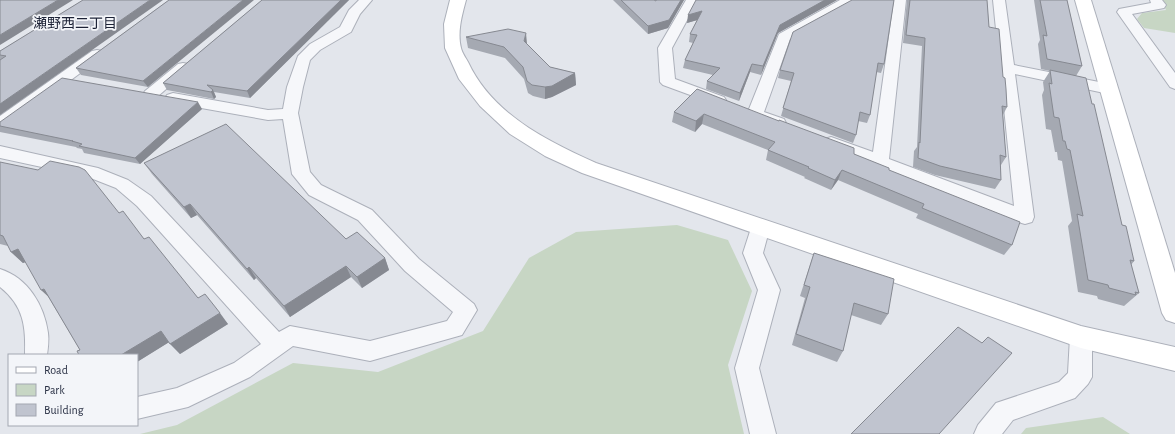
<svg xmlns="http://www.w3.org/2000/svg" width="1175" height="434" viewBox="0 0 1175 434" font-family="'Alegreya Sans','Noto Sans JP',sans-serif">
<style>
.green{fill:#c7d6c4}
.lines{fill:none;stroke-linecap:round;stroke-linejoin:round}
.street-casing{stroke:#acb0ba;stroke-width:2}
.secondary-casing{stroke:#acb0ba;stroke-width:2}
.street{fill:#f6f7fa;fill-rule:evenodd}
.secondary{fill:#fff;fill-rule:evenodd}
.wall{fill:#a5a9b2}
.shaded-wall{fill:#868991}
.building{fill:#c0c4cf;stroke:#868991}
.labels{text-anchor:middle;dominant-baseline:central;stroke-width:3.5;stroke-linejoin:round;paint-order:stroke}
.far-neighbourhood-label{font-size:14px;fill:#1c2236;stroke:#f3f5f9}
</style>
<rect width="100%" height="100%" fill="#e3e6ec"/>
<g class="green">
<path d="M1161,0H1175V33L1144,28L1137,19L1142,13L1166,10Z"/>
<path d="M677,225L728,240L752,291L728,365L744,434H140L177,425L293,363L378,372L483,331L529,258L576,232Z"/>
<path d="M1103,417L1130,434H1021L1026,428Z"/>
</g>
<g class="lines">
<g class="street-casing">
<g id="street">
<path d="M359,0H372L360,14L351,32L320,50L310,60L303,87L298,113L310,172L321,185L372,210L419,259L474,304L477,310L462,335L370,361L293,346L250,377L188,407L137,419V397L177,388L234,363L261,344L137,206L116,188L88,177L0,158V146L98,168L128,180L151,196L279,332L290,326L370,341L447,321L453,312L405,271L358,220L309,195L292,174L283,119L268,120L173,103L167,101L165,98L167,95L173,93L268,110L283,109L287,87L298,56L310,44L340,27L349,10Z"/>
<path d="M686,0H698L672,48L675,79L724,97L726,100L724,103L718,105L712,103L663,85L660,82L658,48Z"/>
<path d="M840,0H856L855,3L790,39L764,112L784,119L786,123L784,127C775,129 752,122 747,114L779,34Z"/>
<path d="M894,0H906L889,159L1014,206L993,0H1005L1014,65L1109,84L1114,86L1117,89L1114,92L1109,94L1015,74L1034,217L1032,222L1025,224L1018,222L825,147L823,143L825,139L831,137L873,152Z"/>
<path d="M1150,0H1162L1166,5L1164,8L1132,14L1175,73V89L1170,87L1117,12L1119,9L1151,3Z"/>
<path d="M97,50L102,51L104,54L102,57L6,128L0,129V116L92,51Z"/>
<path d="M183,63L188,64L190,67L188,70L157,97L151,99L145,97L143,94L145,91L178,64Z"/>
<path d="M760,220L767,222L770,227L763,253L780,290L759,368L776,434H750L735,368L758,290L743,253L753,222Z"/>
<path d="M0,269C28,278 44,305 48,333C49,340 48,348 47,355H25C26,327 24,306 0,287Z"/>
<path d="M1081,327L1089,330L1092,337V377L1088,384L1075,398L1013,420L1002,434H974L978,425L996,403L1059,382L1068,373L1070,337L1073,330Z"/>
</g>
</g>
<g class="secondary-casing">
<g id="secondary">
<path d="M450,0H466C462,15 457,32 461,48C462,53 466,58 468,62C492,114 547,141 596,163L1081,326L1175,347V371L1081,348L582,173L545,156L510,134L480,106L459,79L445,48L444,24Z"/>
<path d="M1075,0H1091L1175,273V323L1166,320L1162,313Z"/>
</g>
</g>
<use href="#street" class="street"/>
<use href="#secondary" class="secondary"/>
</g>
<g class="wall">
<path d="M83,0L0,115V51Z"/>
<path d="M169,0L148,87L81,75L76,68Z"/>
<path d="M262,0H349L250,98L214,92L216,97L214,99L167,90L163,83Z"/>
<path d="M613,0H654L656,1V0H684L668,28L648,34Z"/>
<path d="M696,0H837L778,33L761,75L750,72L739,101L706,89L707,81L713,75L683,68L685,60L693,43L689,42L690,34L697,20L687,23Z"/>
<path d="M852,0L884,64L881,73L876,72L870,115L867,123L858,121L856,135L853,143L781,116L791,81L778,78L780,70Z"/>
<path d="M907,0H987L989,27L1003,77L1007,107L1003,115L1006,157L1001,165H1000L1001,180L995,189L935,175L913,167L914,151L917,147L922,46L903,43Z"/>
<path d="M1034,0H1067L1082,66L1076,76L1122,225L1134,261L1131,265L1139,293L1124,306L1098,299L1097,296L1078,292L1068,226L1072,221L1062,161L1058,160L1057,152H1055L1051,130L1046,129L1042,95L1044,90L1043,82L1050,71L1041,69L1038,44L1040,40Z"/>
<path d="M466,37L527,44L550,67L575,73L576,85L552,97L545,99L533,96L528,93L524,79L505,58L468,48Z"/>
<path d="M697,89L854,154L889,170L1012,245L1004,255L916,218L918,214L838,180L831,190L804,178L805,177L766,160L768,150L702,124L695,132L672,122L674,112Z"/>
<path d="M202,109L140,164L84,153L82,149L77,148L76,147L0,132V126Z"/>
<path d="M0,162L119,213L144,239L198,298L228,324L180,354L169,342L137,362V355L80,350L49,298L26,262L23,263L11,252L8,246L0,244Z"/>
<path d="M144,163L346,239L385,258L389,270L362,288L351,277L290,317L256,278L254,280L197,215L191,218L152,174Z"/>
<path d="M814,253L888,314L881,325L851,315L843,351L837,362L792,345L805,298L800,296L810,265Z"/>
</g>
<g class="shaded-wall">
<path d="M58,0H73L0,45V35Z"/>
<path d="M150,0H163L0,115V104Z"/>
<path d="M243,0H254L148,87L143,81Z"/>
<path d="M341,0H349L250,98L247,91Z"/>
<path d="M681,0H684L668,28L648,34V26Z"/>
<path d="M825,0H837L778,33L761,75L763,66L780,25Z"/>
<path d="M702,11L701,19L687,23L688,15Z"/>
<path d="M526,33L527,44L524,41Z"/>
<path d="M752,64L750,72L739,101L740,93Z"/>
<path d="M575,73L576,85L552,97L545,99V87Z"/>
<path d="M213,90L216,97L214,99L211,92Z"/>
<path d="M198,102L202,109L140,164L135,158Z"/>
<path d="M704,114L702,124L695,132L696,121Z"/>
<path d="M842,170L838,180L831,190L835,180Z"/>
<path d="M190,204L197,215L191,218L184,207Z"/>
<path d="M18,249L30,260L23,263L11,252Z"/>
<path d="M385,258L389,270L362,288L357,277Z"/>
<path d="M346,266L351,277L290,317L284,306Z"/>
<path d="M249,267L256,278L254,280L247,269Z"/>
<path d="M44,289L53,301L41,290Z"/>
<path d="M220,313L228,324L180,354L170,344Z"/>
<path d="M161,331L171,341L137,362V355H121Z"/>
</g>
<g class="building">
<path d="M0,0H58L0,35Z"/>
<path d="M83,0H150L0,104V60L6,56L0,55V51Z"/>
<path d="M169,0H243L143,81L76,68Z"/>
<path d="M262,0H341L247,91L207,85L213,90L211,92L163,83Z"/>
<path d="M621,0H654L656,1V0H681L669,20L648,26Z"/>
<path d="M696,0H825L780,25L763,66L752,64L740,93L707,81L720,68L685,60L697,35L690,34L702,11L688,15Z"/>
<path d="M852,0H894L884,64L878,63L870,115L860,112L856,135L783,108L794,73L780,70L793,32Z"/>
<path d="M910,0H987L989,27L999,29L1003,77L1005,78L1006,89L1007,107L1002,106L1006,157L1000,155L1001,180L940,166L918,158L919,142L920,143L925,38L906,35Z"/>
<path d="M1040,0H1067L1082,66L1047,59L1043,35L1047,36Z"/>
<path d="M508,29L526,33L524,41L550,67L575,73L552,86L545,87L532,85L527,81L523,67L504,47L466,37Z"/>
<path d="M1050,70L1086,78L1092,104H1094L1122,225L1126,226L1134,261L1130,260L1139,293L1135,292L1136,295L1109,288L1108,285L1088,280L1077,214L1083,216L1070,150L1067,149L1065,141H1063L1059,118L1054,117L1049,83L1052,84Z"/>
<path d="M62,78L198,102L135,158L79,146L82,144L72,141H73L0,126V122Z"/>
<path d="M697,89L779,121V120L854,148V154L889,168V170L1020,222L1012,245L922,208L924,204L842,170L835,180L808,168L809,167L768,150L775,142L704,114L696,121L674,112Z"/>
<path d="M226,124L346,239L357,232L385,258L357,277L346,266L284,306L249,267L247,269L190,204L184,207L144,163Z"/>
<path d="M50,161L79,167L85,170L119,213L123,211L144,239L149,237L198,298L205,294L220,313L170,344L161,331L121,355H79L77,351L80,350L44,289L41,290L18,249L11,252L3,236L0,235V162L38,170Z"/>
<path d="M814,253L894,279L888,314L854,303L843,351L796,334L810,287L804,285Z"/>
<path d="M958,327L982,343L988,337L1012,353L939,434H851Z"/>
</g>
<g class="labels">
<g class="far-neighbourhood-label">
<text x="75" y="24">瀬野西二丁目</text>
</g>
</g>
<rect x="8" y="354" width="130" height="72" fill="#f3f5f9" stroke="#a3a7b1"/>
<rect x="16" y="367" width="20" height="6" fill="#ffffff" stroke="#a3a7b1"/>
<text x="44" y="374" font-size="12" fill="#2a3145">Road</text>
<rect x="16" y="384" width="20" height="12" fill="#c7d6c4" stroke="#a3a7b1"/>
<text x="44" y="394" font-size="12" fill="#2a3145">Park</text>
<rect x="16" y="404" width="20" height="12" fill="#c0c4cf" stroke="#a3a7b1"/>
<text x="44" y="414" font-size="12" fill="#2a3145">Building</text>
</svg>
